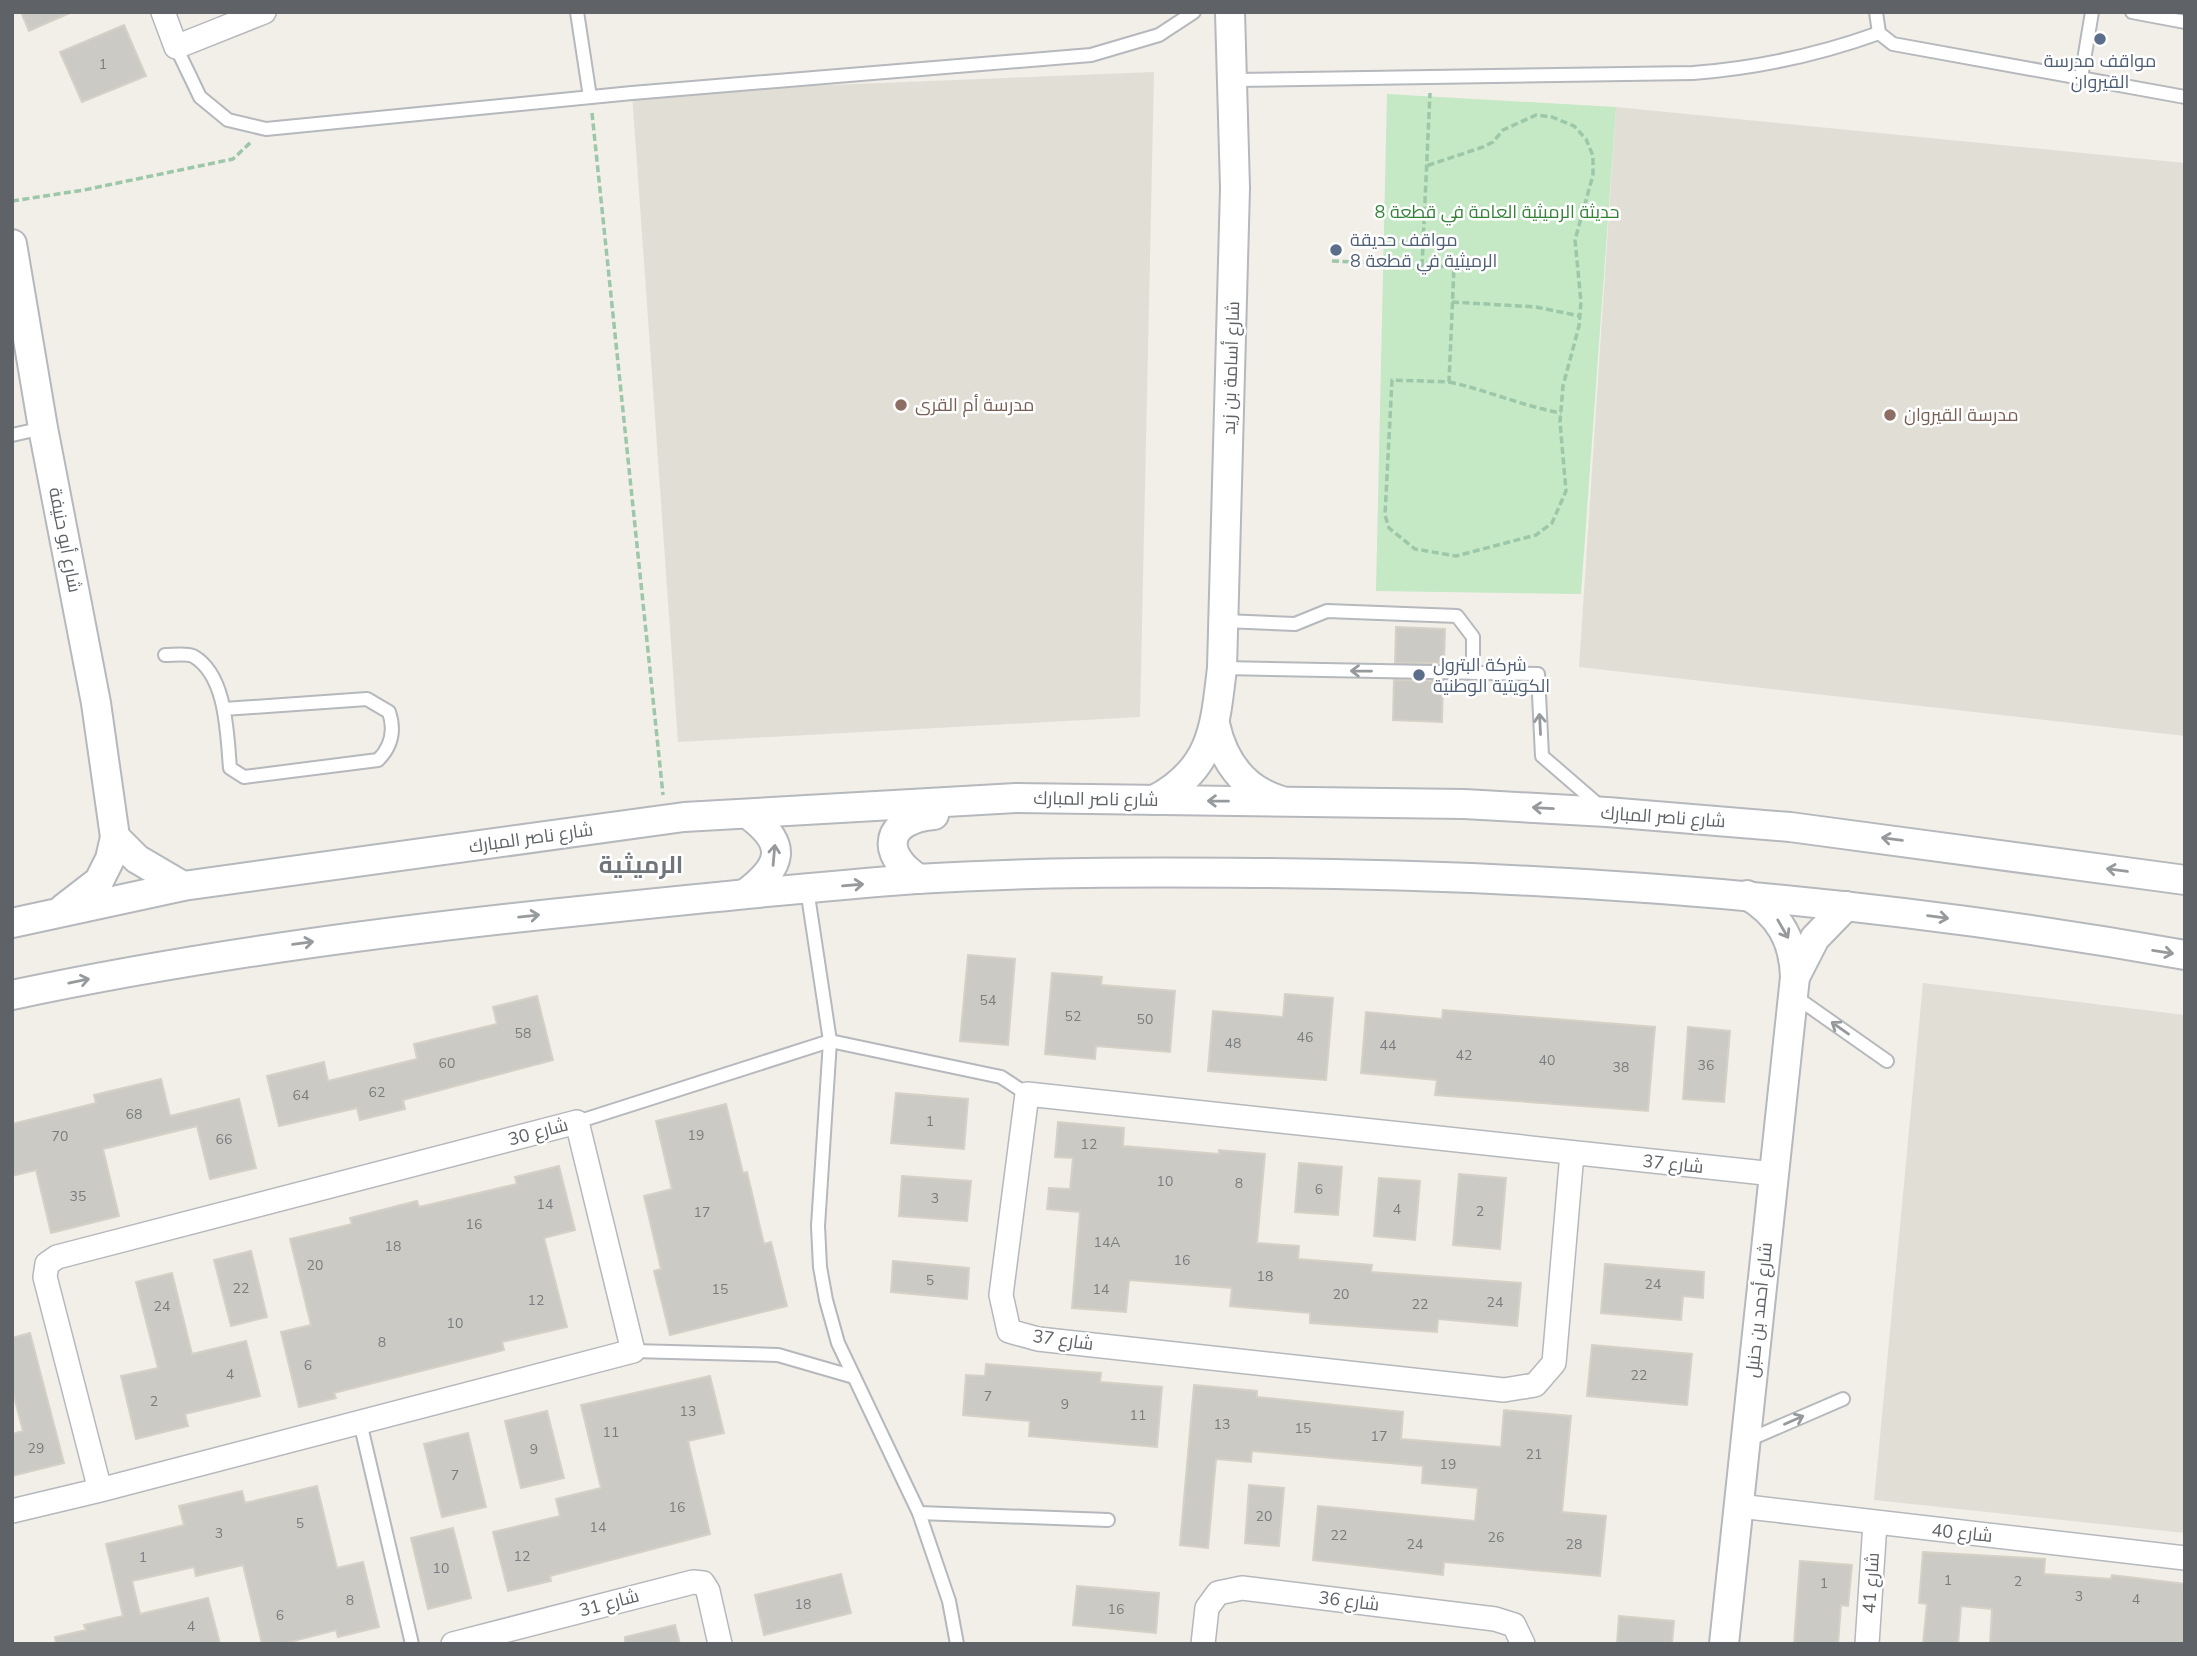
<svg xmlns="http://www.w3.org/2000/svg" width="2197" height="1656" font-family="'Nunito Sans',Cairo,sans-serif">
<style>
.education{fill:#e1ded6}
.green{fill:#c5e8c5}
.building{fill:#cccac5;stroke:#d6d1c6;stroke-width:2}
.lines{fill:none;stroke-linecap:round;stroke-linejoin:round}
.service-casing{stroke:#b5b8bc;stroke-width:16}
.minor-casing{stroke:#b5b8bc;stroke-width:26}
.tertiary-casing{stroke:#b5b8bc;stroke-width:32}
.path{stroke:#9cc7a9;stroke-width:3.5;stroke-dasharray:7 3.5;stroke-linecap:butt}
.service{stroke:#fff;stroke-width:12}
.minor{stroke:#fff;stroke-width:23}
.tertiary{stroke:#fff;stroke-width:28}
.oneway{stroke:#979a9d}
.service-dot{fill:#5c6f8a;stroke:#fff;stroke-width:2.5}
.education-dot{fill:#8d6e63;stroke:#fff;stroke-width:2.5}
.labels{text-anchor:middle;stroke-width:5;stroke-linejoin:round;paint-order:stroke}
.number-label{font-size:14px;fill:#7a7d7f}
.service-label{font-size:18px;fill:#4e5e75;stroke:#fff;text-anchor:start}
.park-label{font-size:18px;fill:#348238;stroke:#fff}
.street-label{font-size:18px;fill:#5f6368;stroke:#fff}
.education-label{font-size:18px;fill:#785e54;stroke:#fff;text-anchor:start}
.district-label{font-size:24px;font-weight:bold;fill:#70757a;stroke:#fff}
</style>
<rect width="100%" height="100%" fill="#f1efe8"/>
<g class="education">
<polygon points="1154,72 1140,717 678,742 632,93"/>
<polygon points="1616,107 2185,163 2185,736 1579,667"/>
<polygon points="1923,983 2185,1015 2185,1533 1874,1500"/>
</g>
<polygon class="green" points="1387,94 1616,107 1581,594 1376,591"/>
<g class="building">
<polygon points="21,12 72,12 29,31"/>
<polygon points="124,25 146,76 82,102 60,52"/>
<polygon points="1396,627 1445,629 1444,663 1395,663"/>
<polygon points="1394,680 1443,681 1442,722 1393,720"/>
<polygon points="968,955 1015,959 1008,1045 960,1041"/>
<polygon points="1052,973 1102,977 1101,985 1175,991 1170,1052 1096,1046 1095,1059 1045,1054"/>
<polygon points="1285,994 1333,998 1326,1080 1208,1071 1213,1011 1283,1017"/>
<polygon points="537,996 553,1060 403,1100 405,1109 360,1120 357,1108 279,1126 267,1076 324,1062 328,1081 417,1059 414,1044 497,1024 493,1007"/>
<polygon points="1443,1010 1655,1027 1648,1111 1435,1095 1437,1080 1361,1073 1366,1012 1442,1019"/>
<polygon points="1688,1027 1730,1031 1724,1102 1683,1099"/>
<polygon points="161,1079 170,1116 239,1099 256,1168 210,1179 197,1126 103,1149 119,1216 51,1233 36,1170 12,1176 12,1124 96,1103 94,1095"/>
<polygon points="896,1093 968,1099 964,1149 891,1143"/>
<polygon points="726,1104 743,1173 747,1172 764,1244 771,1242 787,1306 670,1335 654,1271 661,1269 644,1196 672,1189 656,1121"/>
<polygon points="1058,1122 1124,1128 1123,1146 1219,1154 1219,1150 1265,1154 1257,1243 1299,1246 1298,1259 1372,1265 1371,1272 1521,1283 1517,1326 1438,1319 1437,1332 1310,1323 1310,1313 1230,1306 1232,1288 1129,1280 1126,1312 1072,1308 1080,1212 1047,1209 1049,1188 1070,1189 1073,1158 1055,1157"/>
<polygon points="1299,1163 1342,1167 1338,1215 1295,1212"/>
<polygon points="559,1166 575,1230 544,1238 567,1327 502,1342 504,1350 334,1393 336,1398 299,1407 281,1332 311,1325 290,1239 352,1224 350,1218 417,1201 419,1207 517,1184 515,1177"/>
<polygon points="1459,1174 1506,1178 1500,1249 1453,1245"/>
<polygon points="902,1176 971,1181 967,1221 899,1216"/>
<polygon points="1379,1178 1420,1181 1415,1240 1374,1236"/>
<polygon points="251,1251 267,1317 231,1326 214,1260"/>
<polygon points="893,1261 969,1268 967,1299 891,1292"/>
<polygon points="1605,1264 1704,1272 1703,1298 1683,1296 1681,1320 1601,1313"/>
<polygon points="172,1273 192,1354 246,1341 260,1396 185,1414 188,1426 136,1439 121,1376 158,1368 136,1282"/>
<polygon points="30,1333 64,1463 12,1476 12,1434 23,1431 12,1389 12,1338"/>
<polygon points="1592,1345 1692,1354 1687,1405 1587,1396"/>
<polygon points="986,1364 1101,1373 1100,1382 1162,1387 1157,1447 1029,1436 1030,1421 963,1415 966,1375 985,1376"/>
<polygon points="710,1376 724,1433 688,1441 710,1534 550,1576 551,1581 508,1591 493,1532 560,1516 556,1499 601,1488 581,1405"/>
<polygon points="1194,1385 1257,1391 1257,1397 1403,1412 1401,1439 1501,1447 1504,1410 1571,1416 1562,1512 1606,1516 1600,1576 1444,1562 1443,1575 1313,1560 1318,1506 1475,1521 1478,1488 1422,1483 1423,1466 1252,1451 1251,1462 1216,1459 1208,1548 1180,1545"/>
<polygon points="547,1411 564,1478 521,1488 505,1421"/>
<polygon points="468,1433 486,1507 442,1517 424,1444"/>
<polygon points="1249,1485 1284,1488 1279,1546 1245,1543"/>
<polygon points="317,1486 337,1568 363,1562 379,1627 338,1637 336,1630 282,1644 262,1644 243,1565 196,1576 194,1567 132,1581 140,1614 208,1598 220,1644 56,1644 55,1637 86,1630 84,1625 123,1616 106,1544 184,1525 179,1506 242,1491 245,1503"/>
<polygon points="453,1528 471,1598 428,1609 411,1538"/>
<polygon points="1923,1552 2045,1559 2044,1574 2111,1579 2112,1575 2185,1584 2185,1644 1990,1644 1992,1609 1961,1606 1958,1644 1923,1644 1927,1604 1919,1603"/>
<polygon points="1800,1561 1852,1565 1848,1606 1841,1605 1838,1644 1794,1644"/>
<polygon points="841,1574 851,1613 764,1635 755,1595"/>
<polygon points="1077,1586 1159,1593 1156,1633 1073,1625"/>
<polygon points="1619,1616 1674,1621 1672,1644 1617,1644"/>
<polygon points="675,1625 680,1644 625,1644 625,1637"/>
</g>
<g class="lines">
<g class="service-casing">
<g id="service">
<polyline points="577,12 590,97"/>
<polyline points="1876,12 1879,33 1893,44 2185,97"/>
<polyline points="2132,12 2185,22"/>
<polyline points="176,47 200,97 228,120 266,129 632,93 1091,55 1159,35 1194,12"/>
<polyline points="2081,78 2092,12"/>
<path d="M1234,80L1693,73C1758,68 1818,55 1879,33"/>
<polyline points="12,435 43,428"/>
<polyline points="1225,621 1295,624 1327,611 1457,616 1473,637 1473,673"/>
<path d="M165,655C173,655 186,653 193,656C227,675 227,735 230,768L244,777L378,760C392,746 395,730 389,712L367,699L224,709"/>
<polyline points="1222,668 1538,674 1542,756 1601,807"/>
<polyline points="807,889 830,1041 818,1226 820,1267 826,1300 838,1343 919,1513 949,1601 957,1644"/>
<polyline points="1793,995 1887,1061"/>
<polyline points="577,1122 830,1041 1001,1077 1027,1094"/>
<polyline points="633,1351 778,1355 854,1377"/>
<polyline points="360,1422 412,1644"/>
<polyline points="1746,1441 1843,1399"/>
<polyline points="919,1513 1108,1520"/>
</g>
</g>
<g class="minor-casing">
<g id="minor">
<polyline points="163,12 176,47 264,12"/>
<polyline points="1572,1153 1554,1363 1535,1385 1504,1390 1038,1339 1009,1331 1001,1295 1027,1094 1774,1174"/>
<polyline points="1739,1506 2185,1558"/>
<polyline points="12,1511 100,1490 633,1351 577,1122 57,1257 47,1264 45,1277 100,1490"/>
<polyline points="453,1644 693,1582 703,1583 708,1591 720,1644"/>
<polyline points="1203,1644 1207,1608 1218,1593 1242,1588 1495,1619 1514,1625 1523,1644"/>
<polyline points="1867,1644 1875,1523"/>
</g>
</g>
<g class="tertiary-casing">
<g id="tertiary">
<polyline points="12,244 43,428 96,703 115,837 110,859 99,881 64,908"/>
<path d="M1215,724C1223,760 1243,789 1279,800"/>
<path d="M1154,800C1213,769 1215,727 1222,668L1235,188L1230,12"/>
<polyline points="115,837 137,859 183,886"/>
<path d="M919,879C879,854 885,819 934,815"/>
<path d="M745,894C782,866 789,845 749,815"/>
<polyline points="12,923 183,886 684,817 1016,798 1464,804 1607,812 1790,827 2185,880"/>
<polyline points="1795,977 1815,938 1846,906"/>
<path d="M12,995C206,954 401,929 599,909C704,898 810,887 916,879C1029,872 1143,872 1256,873C1567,875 1878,900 2185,955"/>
<path d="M1724,1644L1795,977C1794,940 1779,914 1747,895"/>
</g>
</g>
<g class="path">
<polyline points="592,113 663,795"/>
<polyline points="12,201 84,190 233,159 251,142"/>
<polyline points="1332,261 1454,267 1449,382 1392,380 1385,515 1389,528 1415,549 1456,556 1536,535 1552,523 1566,491 1560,422 1563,386 1579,326 1581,302 1575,240 1593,175 1593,156 1586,139 1574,126 1552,117 1536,115 1503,130 1493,142 1483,147 1426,166"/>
<polyline points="1422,266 1430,93"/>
<polyline points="1452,302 1536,307 1580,316"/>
<path d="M1449,382C1487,390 1522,406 1561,413"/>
</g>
<use href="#service" class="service"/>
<use href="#minor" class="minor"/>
<use href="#tertiary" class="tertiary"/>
</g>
<defs><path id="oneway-shaft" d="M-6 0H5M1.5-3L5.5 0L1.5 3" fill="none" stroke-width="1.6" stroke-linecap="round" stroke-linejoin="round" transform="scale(1.75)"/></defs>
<g class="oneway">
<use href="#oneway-shaft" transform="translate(1361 671) rotate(-179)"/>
<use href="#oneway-shaft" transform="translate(1540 724) rotate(-93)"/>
<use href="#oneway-shaft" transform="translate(1218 801) rotate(-179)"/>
<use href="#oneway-shaft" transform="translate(1543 808) rotate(-177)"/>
<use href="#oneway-shaft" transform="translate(1892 839) rotate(-173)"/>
<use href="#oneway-shaft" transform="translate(774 855) rotate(-85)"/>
<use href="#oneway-shaft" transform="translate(2117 870) rotate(-172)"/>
<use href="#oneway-shaft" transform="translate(853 885) rotate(-5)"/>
<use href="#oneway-shaft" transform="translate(529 916) rotate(-6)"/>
<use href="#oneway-shaft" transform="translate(1938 917) rotate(7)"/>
<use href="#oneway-shaft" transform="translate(1783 929) rotate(60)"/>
<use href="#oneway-shaft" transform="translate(303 943) rotate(-8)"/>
<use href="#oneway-shaft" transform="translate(2163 952) rotate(9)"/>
<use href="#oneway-shaft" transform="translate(79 981) rotate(-12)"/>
<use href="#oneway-shaft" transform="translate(1840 1028) rotate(-145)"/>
<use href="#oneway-shaft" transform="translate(1794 1420) rotate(-24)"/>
</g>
<g class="service-dot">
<circle cx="2100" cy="39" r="7"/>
<circle cx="1336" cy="250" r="7"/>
<circle cx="1419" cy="675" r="7"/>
</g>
<g class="education-dot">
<circle cx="901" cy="405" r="7"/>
<circle cx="1890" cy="415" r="7"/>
</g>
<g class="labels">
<g class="number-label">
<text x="103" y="69">1</text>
<text x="988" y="1005">54</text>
<text x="1073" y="1021">52</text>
<text x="1145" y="1024">50</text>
<text x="523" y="1038">58</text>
<text x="1305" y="1042">46</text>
<text x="1233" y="1048">48</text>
<text x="1388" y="1050">44</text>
<text x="1464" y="1060">42</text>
<text x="1547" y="1065">40</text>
<text x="447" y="1068">60</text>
<text x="1706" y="1070">36</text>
<text x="1621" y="1072">38</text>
<text x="377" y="1097">62</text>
<text x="301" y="1100">64</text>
<text x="134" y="1119">68</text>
<text x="930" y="1126">1</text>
<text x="696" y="1140">19</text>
<text x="60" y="1141">70</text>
<text x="224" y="1144">66</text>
<text x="1089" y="1149">12</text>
<text x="1165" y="1186">10</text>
<text x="1239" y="1188">8</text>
<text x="1319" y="1194">6</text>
<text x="78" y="1201">35</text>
<text x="935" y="1203">3</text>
<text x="545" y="1209">14</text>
<text x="1397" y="1214">4</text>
<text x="1480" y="1216">2</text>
<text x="702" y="1217">17</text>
<text x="474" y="1229">16</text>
<text x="1107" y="1247">14A</text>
<text x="393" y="1251">18</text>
<text x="1182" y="1265">16</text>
<text x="315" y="1270">20</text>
<text x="1265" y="1281">18</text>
<text x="930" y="1285">5</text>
<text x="1653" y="1289">24</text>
<text x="241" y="1293">22</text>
<text x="720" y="1294">15</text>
<text x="1101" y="1294">14</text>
<text x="1341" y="1299">20</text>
<text x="536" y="1305">12</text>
<text x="1495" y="1307">24</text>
<text x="1420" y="1309">22</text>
<text x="162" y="1311">24</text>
<text x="455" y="1328">10</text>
<text x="382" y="1347">8</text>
<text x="308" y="1370">6</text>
<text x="230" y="1379">4</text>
<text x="1639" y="1380">22</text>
<text x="988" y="1401">7</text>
<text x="154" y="1406">2</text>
<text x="1065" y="1409">9</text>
<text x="688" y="1416">13</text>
<text x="1138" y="1420">11</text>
<text x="1222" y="1429">13</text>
<text x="1303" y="1433">15</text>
<text x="611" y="1437">11</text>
<text x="1379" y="1441">17</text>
<text x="36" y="1453">29</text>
<text x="534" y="1454">9</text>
<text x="1534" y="1459">21</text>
<text x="1448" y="1469">19</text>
<text x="455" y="1480">7</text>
<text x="677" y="1512">16</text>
<text x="1264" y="1521">20</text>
<text x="300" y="1528">5</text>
<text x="598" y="1532">14</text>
<text x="219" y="1538">3</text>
<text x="1339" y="1540">22</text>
<text x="1496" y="1542">26</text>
<text x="1415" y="1549">24</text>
<text x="1574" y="1549">28</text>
<text x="522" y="1561">12</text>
<text x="143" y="1562">1</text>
<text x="441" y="1573">10</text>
<text x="1948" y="1585">1</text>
<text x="2018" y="1586">2</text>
<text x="1824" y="1588">1</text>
<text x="2079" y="1601">3</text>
<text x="2136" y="1604">4</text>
<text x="350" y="1605">8</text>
<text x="803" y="1609">18</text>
<text x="1116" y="1614">16</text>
<text x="280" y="1620">6</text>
<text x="191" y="1631">4</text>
</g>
<g class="service-label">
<text x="2100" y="67" text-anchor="middle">مواقف مدرسة<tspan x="2100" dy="21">القيروان</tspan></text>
<text x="1350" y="246">مواقف حديقة<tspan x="1350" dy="21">الرميثية في قطعة 8</tspan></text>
<text x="1433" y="671">شركة البترول<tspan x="1433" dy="21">الكويتية الوطنية</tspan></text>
</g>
<g class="park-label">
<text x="1497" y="218">حديثة الرميثية العامة في قطعة 8</text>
</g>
<g class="street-label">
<text transform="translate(1231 368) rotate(-88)" y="6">شارع أسامة بن زيد</text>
<text transform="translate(65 540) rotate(79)" y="6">شارع أبو حنيفة</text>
<text transform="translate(1096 799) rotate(1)" y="6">شارع ناصر المبارك</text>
<text transform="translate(1663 817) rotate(4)" y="6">شارع ناصر المبارك</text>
<text transform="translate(531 838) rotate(-8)" y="6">شارع ناصر المبارك</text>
<text transform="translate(538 1132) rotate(-15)" y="6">شارع 30</text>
<text transform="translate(1673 1164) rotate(6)" y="6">شارع 37</text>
<text transform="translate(1759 1310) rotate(-84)" y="6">شارع أحمد بن حنبل</text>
<text transform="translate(1063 1340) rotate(8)" y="6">شارع 37</text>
<text transform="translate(1962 1533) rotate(6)" y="6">شارع 40</text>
<text transform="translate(1871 1583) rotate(-86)" y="6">شارع 41</text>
<text transform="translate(1349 1601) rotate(7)" y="6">شارع 36</text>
<text transform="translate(609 1603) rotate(-15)" y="6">شارع 31</text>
</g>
<g class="education-label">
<text x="915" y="411">مدرسة أم القرى</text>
<text x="1904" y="421">مدرسة القيروان</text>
</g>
<g class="district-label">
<text x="641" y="873">الرميثية</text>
</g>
</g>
<rect width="2197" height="1656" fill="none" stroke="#5f6368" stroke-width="28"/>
</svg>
